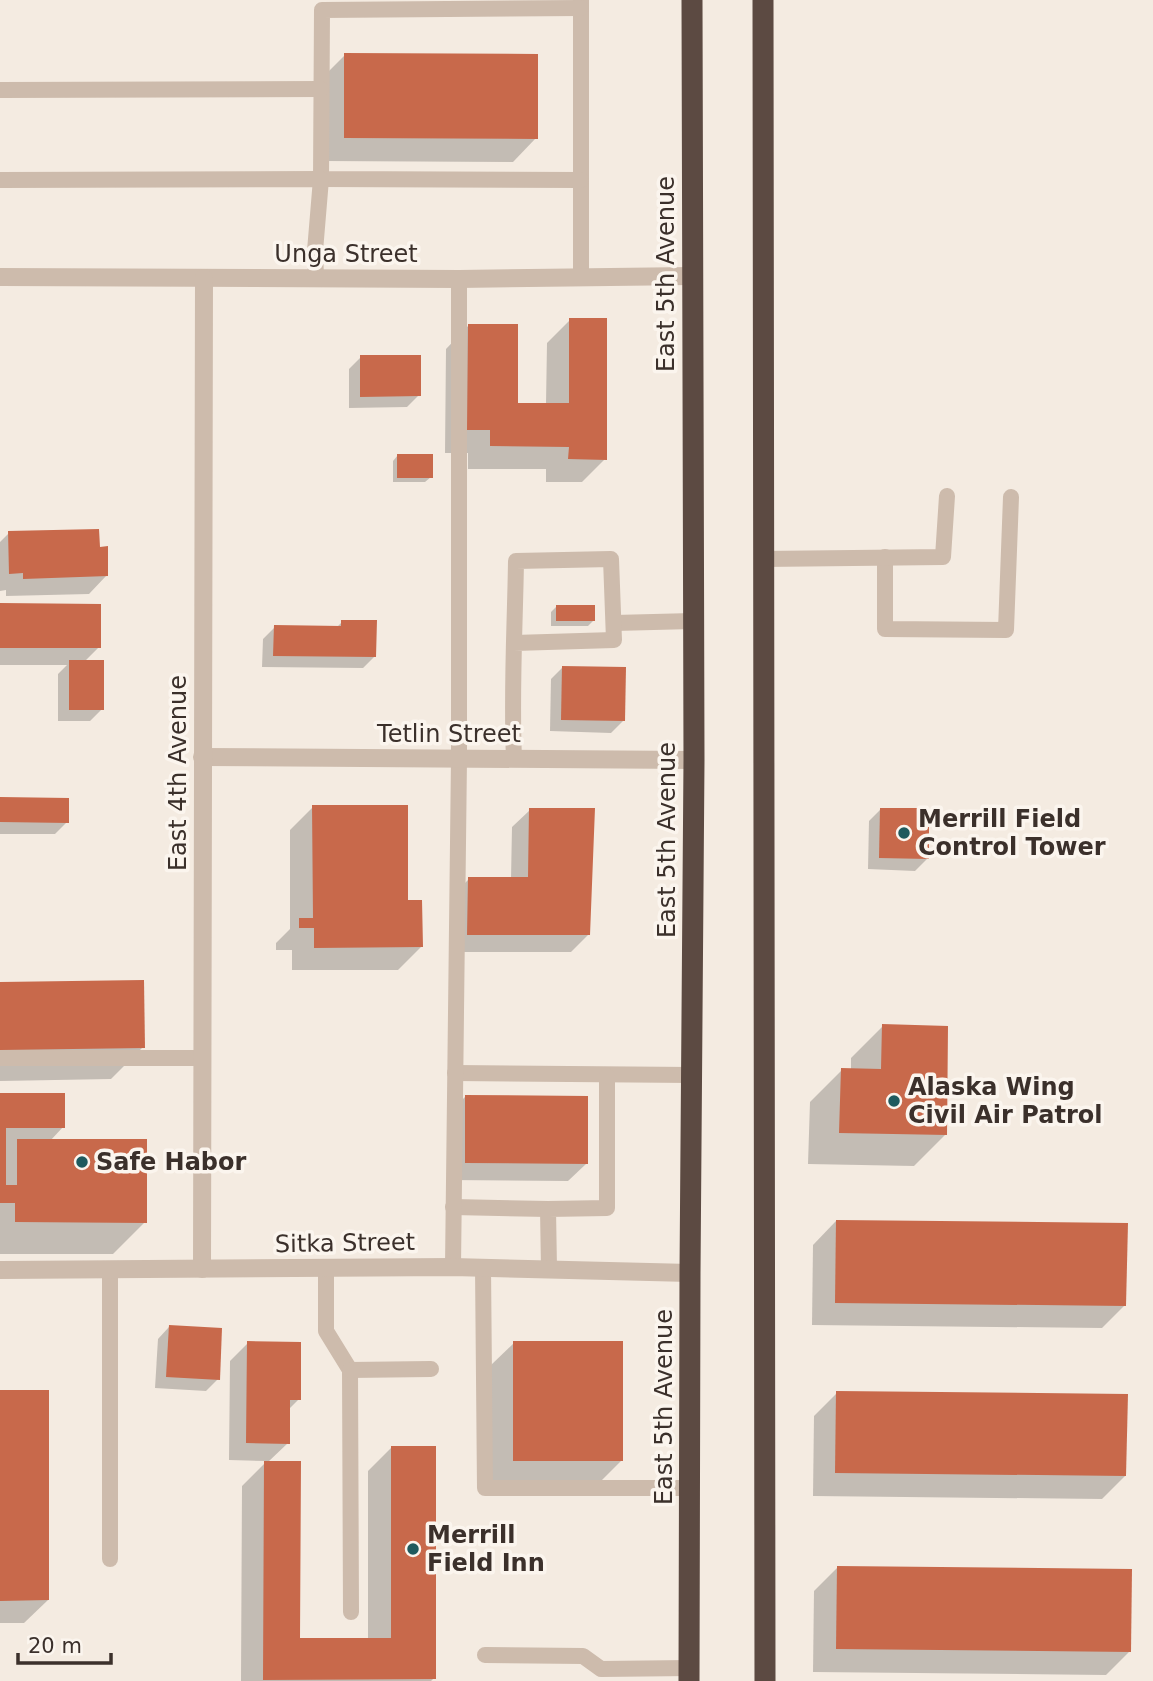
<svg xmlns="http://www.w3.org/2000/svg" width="1153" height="1681" font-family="'DejaVu Sans',sans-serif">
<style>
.shadow{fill:#0003}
.building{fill:#c8694b}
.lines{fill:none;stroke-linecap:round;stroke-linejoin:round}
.lane{stroke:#cdbbac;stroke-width:16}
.street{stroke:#cdbbac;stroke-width:18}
.highway{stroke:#5c4a42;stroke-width:21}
.poi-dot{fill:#1f5a5e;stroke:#fbf5ee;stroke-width:2.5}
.labels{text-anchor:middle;stroke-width:7;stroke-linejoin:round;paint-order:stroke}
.street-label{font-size:24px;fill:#3b302b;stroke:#fbf5ee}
.poi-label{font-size:24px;font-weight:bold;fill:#3b302b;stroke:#fbf5ee;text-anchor:start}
</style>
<rect width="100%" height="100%" fill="#f4ebe1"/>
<g class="shadow">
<polygon points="345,55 536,138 513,162 322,161 322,78"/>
<polygon points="570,320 605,459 582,482 546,482 546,469 468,469 468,453 445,453 446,349 469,325 516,404 546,404 547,343"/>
<polygon points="361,357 419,395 407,407 349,408 349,369"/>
<polygon points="398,455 431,477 425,482 393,482 393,461"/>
<polygon points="9,533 98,548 106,576 89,594 6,596 6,590 0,591 0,542"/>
<polygon points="0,605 99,647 84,662 102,709 90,721 58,721 58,674 67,665 0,665"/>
<polygon points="557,606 593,621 588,626 551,626 551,612"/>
<polygon points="342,622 375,656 363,668 262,667 263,639 275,627 336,628"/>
<polygon points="563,667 623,721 611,733 550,731 551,679"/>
<polygon points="0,799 67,822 55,834 0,834"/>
<polygon points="313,807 407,901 421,947 398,970 292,970 292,950 276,950 276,943 290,929 290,830"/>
<polygon points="881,809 927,859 915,871 868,869 869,821"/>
<polygon points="530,810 589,934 571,952 450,952 451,897 469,879 511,879 512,827"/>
<polygon points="0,984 143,1047 111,1079 0,1081"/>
<polygon points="883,1026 946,1134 914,1166 808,1164 810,1102 842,1070 851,1070 851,1058"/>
<polygon points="0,1095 63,1127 50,1141 145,1222 113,1254 0,1254"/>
<polygon points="466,1096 586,1164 568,1181 448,1180 448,1114"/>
<polygon points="836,1221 1125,1305 1102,1328 812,1325 813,1245"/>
<polygon points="169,1327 218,1379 206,1391 155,1388 158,1339"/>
<polygon points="248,1343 299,1399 288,1410 288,1443 268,1462 298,1640 368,1640 368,1471 391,1448 434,1678 431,1681 241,1681 242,1486 267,1461 229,1460 230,1361"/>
<polygon points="514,1343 621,1461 598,1484 490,1484 490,1366"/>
<polygon points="0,1392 48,1600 24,1623 0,1623"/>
<polygon points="837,1393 1125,1476 1102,1499 813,1496 814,1416"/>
<polygon points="837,1568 1129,1652 1106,1675 813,1672 814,1591"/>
</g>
<g class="building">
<polygon points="344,53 538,54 538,139 344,138"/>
<polygon points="569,318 607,318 607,460 568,459 569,447 490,446 490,430 467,430 468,324 518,324 518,403 569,403"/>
<polygon points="360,355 421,355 421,396 360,397"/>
<rect x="397" y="454" width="36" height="24"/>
<polygon points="99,529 100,547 108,546 108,576 23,579 23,573 9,574 8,531"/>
<polygon points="0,603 101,604 101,648 0,648"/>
<rect x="556" y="605" width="39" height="16"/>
<polygon points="341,620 377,620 376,657 273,656 274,625 341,626"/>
<rect x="69" y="660" width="35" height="50"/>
<polygon points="562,666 626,667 625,721 561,720"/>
<polygon points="0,797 69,798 69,823 0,822"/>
<polygon points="312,805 408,805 408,900 422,900 423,947 314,948 314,928 299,928 299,918 313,918"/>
<polygon points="529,808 595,808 590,935 467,935 468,877 528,877"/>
<polygon points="880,808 929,808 929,859 879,858"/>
<polygon points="144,980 145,1048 0,1050 0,982"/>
<polygon points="882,1024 948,1026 947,1135 839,1133 841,1068 881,1069"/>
<polygon points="0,1093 65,1093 65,1128 6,1128 6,1185 17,1185 17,1139 147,1139 147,1223 15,1222 15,1203 0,1203"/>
<polygon points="465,1095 588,1096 588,1164 465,1163"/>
<polygon points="836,1220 1128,1223 1126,1306 835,1303"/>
<polygon points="169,1325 222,1328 220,1380 166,1377"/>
<polygon points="247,1341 301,1342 301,1400 290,1400 290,1444 246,1443"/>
<rect x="513" y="1341" width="110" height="120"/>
<polygon points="0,1390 49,1390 49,1600 0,1601"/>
<polygon points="836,1391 1128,1394 1126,1476 835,1473"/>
<polygon points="391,1446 436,1446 436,1679 263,1680 264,1461 301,1461 300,1638 391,1638"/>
<polygon points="837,1566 1132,1569 1131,1652 836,1649"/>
</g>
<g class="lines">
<g class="lane">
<polyline points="581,0 581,277"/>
<polyline points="581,8 322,10 321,179 581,180"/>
<polyline points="0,90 321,89"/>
<polyline points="0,180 321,179 315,251 316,278"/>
<polyline points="885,557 885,629 1006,630 1011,497"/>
<polyline points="763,559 943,557 947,496"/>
<polyline points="614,623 693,621"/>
<path d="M514,643L614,640L611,559L516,561C515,627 511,693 514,758"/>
<polyline points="0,1058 201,1058"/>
<polyline points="455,1073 692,1075"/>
<polyline points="453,1207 548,1209"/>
<polyline points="453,1267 459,758 459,279"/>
<polyline points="483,1267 485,1488 690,1488"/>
<polyline points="326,1268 326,1331 350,1370 351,1612"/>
<polyline points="549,1269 548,1209 607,1208 607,1076"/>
<polyline points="350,1370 431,1369"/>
<polyline points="110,1559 110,1270"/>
<polyline points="485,1655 583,1656 601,1669 689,1668"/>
</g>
<g class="street">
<polyline points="0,277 459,279 692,276"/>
<polyline points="202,757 694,760"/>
<polyline points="202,1269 204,278"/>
<polyline points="0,1270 453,1267 690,1273"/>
</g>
<g class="highway">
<polyline points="763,0 765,1681"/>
<polyline points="689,1681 690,1273 694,760 692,0"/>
</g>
</g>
<g class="poi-dot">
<circle cx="904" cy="833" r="7"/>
<circle cx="894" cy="1101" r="7"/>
<circle cx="82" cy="1162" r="7"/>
<circle cx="413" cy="1549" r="7"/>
</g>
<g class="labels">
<g class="street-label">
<text x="346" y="262">Unga Street</text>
<text transform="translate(666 274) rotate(-90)" y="8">East 5th Avenue</text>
<text x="449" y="742">Tetlin Street</text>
<text transform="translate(178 773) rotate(-90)" y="8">East 4th Avenue</text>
<text transform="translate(667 840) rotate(-90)" y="8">East 5th Avenue</text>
<text transform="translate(345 1243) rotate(-1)" y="8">Sitka Street</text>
<text transform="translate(664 1407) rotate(-90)" y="8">East 5th Avenue</text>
</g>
<g class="poi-label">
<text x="918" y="827">Merrill Field<tspan x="918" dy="28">Control Tower</tspan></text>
<text x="908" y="1095">Alaska Wing<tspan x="908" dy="28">Civil Air Patrol</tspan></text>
<text x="96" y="1170">Safe Habor</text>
<text x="427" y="1543">Merrill<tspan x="427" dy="28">Field Inn</tspan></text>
</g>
</g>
<path d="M18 1653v10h93v-10" fill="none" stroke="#3b302b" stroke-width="3.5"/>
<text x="28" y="1653" font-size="21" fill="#3b302b" stroke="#fbf5ee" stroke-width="5" paint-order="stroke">20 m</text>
</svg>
